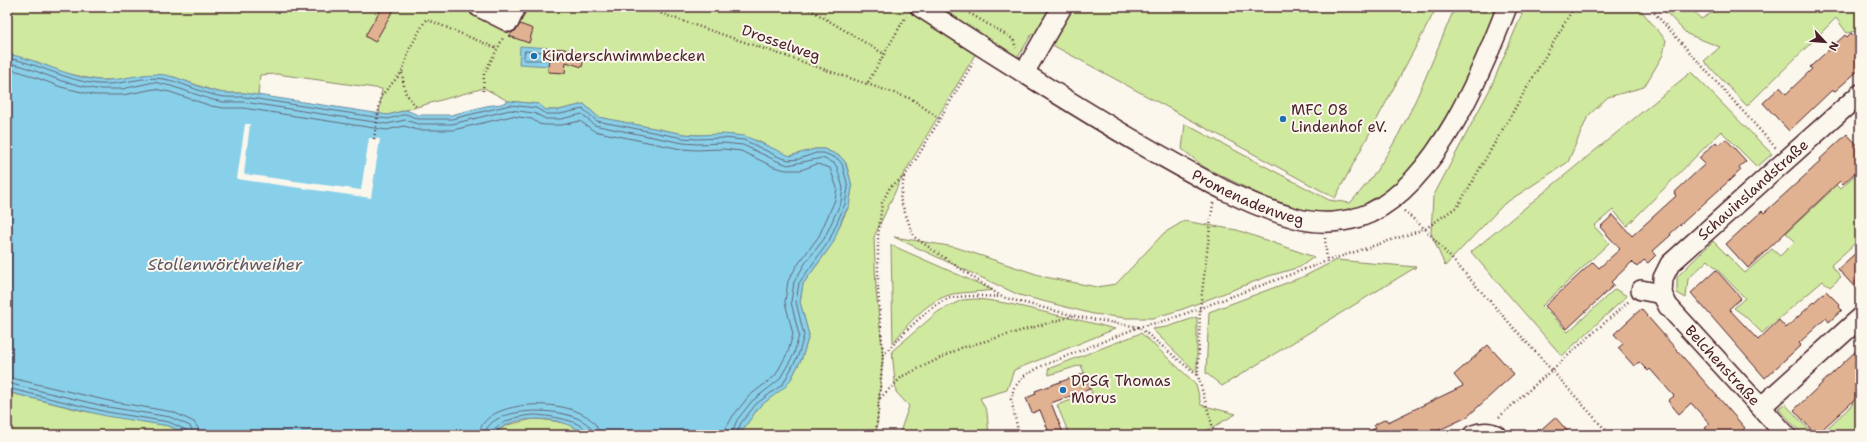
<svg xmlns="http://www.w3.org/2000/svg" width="1867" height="442" font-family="'Shantell Sans',sans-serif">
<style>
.green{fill:#cfe99f;stroke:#8c8465}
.water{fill:#88d0e9;stroke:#6f899d}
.pier{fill:#fbf7ec}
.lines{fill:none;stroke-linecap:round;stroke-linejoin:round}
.shore{stroke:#636677;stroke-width:1}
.building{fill:#e1b292;stroke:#4a1f2b}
.minor-casing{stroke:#4a1f2b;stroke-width:22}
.path{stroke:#4a1f2b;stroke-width:2.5;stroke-dasharray:1 3;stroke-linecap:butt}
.minor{stroke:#fbf7ec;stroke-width:19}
.poi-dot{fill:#1f6fb2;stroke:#fbf7ec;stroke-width:1.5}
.labels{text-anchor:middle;stroke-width:4;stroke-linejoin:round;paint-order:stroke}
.street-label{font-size:15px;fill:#4a1f2b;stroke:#fbf7ec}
.poi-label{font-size:15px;fill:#4a1f2b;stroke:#fbf7ec;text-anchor:start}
.water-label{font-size:16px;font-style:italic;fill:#5d5464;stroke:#fbf7ec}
</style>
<rect width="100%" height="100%" fill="#fbf7ec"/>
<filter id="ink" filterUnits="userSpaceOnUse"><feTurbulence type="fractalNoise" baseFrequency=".025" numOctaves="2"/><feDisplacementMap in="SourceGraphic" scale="8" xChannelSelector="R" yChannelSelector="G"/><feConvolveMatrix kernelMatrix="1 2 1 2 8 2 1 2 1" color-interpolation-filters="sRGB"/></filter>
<g filter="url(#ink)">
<g class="green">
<polygon points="15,7 464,7 511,32 516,23 486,7 1437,7 1335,198 1032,34 1015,62 982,43 902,177 874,237 876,290 883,355 876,435 739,435 759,407 791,379 802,358 809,335 800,302 803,284 828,250 849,206 852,188 850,178 846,163 840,156 824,149 815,149 790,156 781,153 758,141 735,135 697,135 683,134 598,117 584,104 559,110 546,110 538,104 508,101 484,88 388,115 379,114 382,89 277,74 260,75 258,96 244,93 224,93 214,91 174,77 144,75 121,80 97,80 65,73 37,62 7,54 7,23"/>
<path d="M1455,7H1496L1488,33L1453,105L1428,145L1397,186L1371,208L1324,217L1269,199L1204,167L1182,149L1185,124L1329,200L1350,203C1401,150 1426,74 1455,7Z"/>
<polygon points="1533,7 1638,7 1666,40 1663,55 1644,87 1608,97 1588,116 1568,162 1504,204 1445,266 1431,233 1433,197 1491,87 1524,9"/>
<polygon points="1661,7 1690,7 1701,19 1722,7 1860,7 1860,27 1856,31 1847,33 1836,18 1747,106 1704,61 1720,47 1687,34"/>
<polygon points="1691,72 1772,154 1757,167 1721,131 1627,226 1613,210 1594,226 1609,243 1542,306 1568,332 1615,289 1627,296 1562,356 1471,252"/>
<polygon points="1860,170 1860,239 1831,265 1841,277 1830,287 1823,281 1762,333 1745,316 1734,308 1745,298 1708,260 1688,279 1686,298 1677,293 1677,277 1713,241 1745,273 1772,249 1780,256 1795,241 1786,233 1831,191 1820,179 1825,174 1840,189"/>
<polygon points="1184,221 1237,230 1314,257 1300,267 1269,276 1183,309 1153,318 1126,318 1093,314 1019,295 894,237 955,247 1045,277 1097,287 1116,284 1164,233"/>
<path d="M891,245L993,290C980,292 966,292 953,294C927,300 908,324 893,343Z"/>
<polygon points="1336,260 1416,267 1222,386 1206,373 1209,312 1305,276"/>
<path d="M976,299C1002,301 1027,308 1052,314C1073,319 1094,323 1115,329L1014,370L1007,390L980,398L987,412L989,435H899L909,406L896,392L892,351L939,311L962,300Z"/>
<polygon points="1197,317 1197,373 1152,329 1167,327"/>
<polygon points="1141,333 1196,384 1201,405 1236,414 1199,435 1067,435 1069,434 1057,405 1092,393 1081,365 1049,375 1048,369"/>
<polygon points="7,392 84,411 169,426 188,435 7,435"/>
<polygon points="1860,394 1860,435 1820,435 1853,404 1847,398"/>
<polygon points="1785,404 1814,435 1803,435 1778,408"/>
<path d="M533,419C552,420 571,422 586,435H492L507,425Z"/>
</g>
<g class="water">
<polygon points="520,46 549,48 549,66 519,64"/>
<path d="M7,54C38,59 66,77 98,80C121,82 143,71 165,75C182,78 197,87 214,91C224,94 234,93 244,93L388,115L406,110L418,115H451L486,106L501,104L508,101L539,104L546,110H559L584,104L598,117L684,134L697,135L723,134L745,136L790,156L815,149H824L840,156L845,162L850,178L852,188L849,206L844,214L833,243L803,284L800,302L809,335L802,358L791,379L785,387L759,407L739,435H586C566,418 532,415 508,424C502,427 497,431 492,435H188L169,426L106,416L7,392Z"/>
</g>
<polygon class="pier" points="245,124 250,124 244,174 361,190 369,138 380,139 371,198 237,179"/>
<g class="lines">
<g class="shore">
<polygon points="525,51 544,52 545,60 524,60"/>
<path d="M7,58C38,63 66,81 98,84C121,86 144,75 164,79C181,82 197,91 214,95C224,98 234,97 244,97L388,119L406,114L418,119H452L510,105L536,108L546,114H560L583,109L597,121L683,138L697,139L723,138L744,140L779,157L789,160L799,159L816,153H824L838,159L842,164L846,179L848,188L845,204L829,241L799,283L796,302L804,335L798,356L783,384L756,404L741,423L736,435"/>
<polyline points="7,63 22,66 62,81 95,89 122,89 154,82 171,86 213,100 224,102 244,102 387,124 405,120 418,124 452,124 510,110 534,113 546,119 561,119 582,114 594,125 608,128 683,143 697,144 723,143 743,145 777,161 788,165 822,158 834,163 837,167 843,188 841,202 824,239 806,262 794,282 791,302 799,335 794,354 779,380 752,401 737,420 731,435"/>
<polyline points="7,69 21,72 61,87 94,95 123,95 154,89 170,92 211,106 224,108 243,108 387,130 404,126 417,130 453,130 512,116 532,119 539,124 545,125 562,125 580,121 594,131 681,149 697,150 723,149 741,151 774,167 786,170 801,170 817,164 830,168 837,188 835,200 819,236 796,267 788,281 785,302 793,334 788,352 775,376 749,396 733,416 726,428 725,435"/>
<polyline points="7,377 109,401 173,412 194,422 198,428 200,435"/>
<polyline points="7,383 108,407 170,417 190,426 194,435"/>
<polyline points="7,388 107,412 169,422 186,430 189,435"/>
<path d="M479,435C481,393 598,396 599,435"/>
<path d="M485,435C487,401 592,405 593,435"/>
<path d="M490,435C491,430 494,429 498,426C508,419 520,416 533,415C545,415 587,420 588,435"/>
</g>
</g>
<g class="building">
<polygon points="382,7 395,7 375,42 365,36"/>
<polygon points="520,24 533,29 529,43 509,36"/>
<polygon points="1851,33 1860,42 1860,69 1834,92 1832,90 1789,131 1763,103 1780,87 1786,94 1812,69 1810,67 1822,56 1845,35 1847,37"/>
<polygon points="549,48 564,49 585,54 582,67 566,62 565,73 548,72"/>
<polygon points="1847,134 1860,148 1860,168 1843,184 1840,181 1748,268 1726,244 1762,211 1764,213 1821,161 1820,159"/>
<polygon points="1726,139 1746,161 1739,167 1741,170 1670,234 1671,235 1653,251 1656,255 1648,263 1644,260 1637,267 1632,262 1611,282 1614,285 1567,329 1545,306 1593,262 1599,268 1620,249 1600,227 1613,215 1632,236 1676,196 1674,193 1705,164 1699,158 1716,142 1719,145"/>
<polygon points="1860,249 1860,293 1838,269"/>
<polygon points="1716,270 1741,298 1729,309 1758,340 1779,320 1786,328 1826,291 1840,305 1839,307 1842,310 1829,322 1826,318 1799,343 1801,345 1765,378 1691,293"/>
<polygon points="1641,309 1745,428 1738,435 1711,435 1705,428 1710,424 1691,403 1679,414 1668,401 1674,396 1650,369 1648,371 1639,362 1634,366 1618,348 1623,344 1614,334"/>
<polygon points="1488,345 1514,374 1467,417 1429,435 1361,435 1376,428 1374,425 1386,419 1388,422 1463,386 1454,375"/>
<polygon points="1860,347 1860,395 1816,435 1794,410"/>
<polygon points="1085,373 1090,389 1051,403 1064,435 1050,435 1040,410 1032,413 1026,398 1036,394 1035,391"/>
<polygon points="1555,417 1571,435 1535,435"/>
</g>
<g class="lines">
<g class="minor-casing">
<g id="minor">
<polyline points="479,7 509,22 516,7"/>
<path id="s1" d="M920,7C997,56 1072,105 1151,150C1197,176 1244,204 1295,218C1319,225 1348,223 1370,213C1438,180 1481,74 1507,7"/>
<polyline points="1024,73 1062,7"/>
<polyline points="1641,290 1662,294"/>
<path id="s2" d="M1662,294L1663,278L1670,264L1860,94"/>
<path id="s3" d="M1662,294L1668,306L1786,435"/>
<polyline points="1761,407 1860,318"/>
<path d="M1473,435C1481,432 1488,431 1496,435"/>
</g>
</g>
<g class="path">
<polyline points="642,7 867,84 906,16"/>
<polyline points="806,7 884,54"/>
<polyline points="959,7 1013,39 1016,48"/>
<polyline points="1649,7 1776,148"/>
<polyline points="402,73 405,92 416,107"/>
<polyline points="867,84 912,99 940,119"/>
<polyline points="483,91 484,74 503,38"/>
<polyline points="374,139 381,96 402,72 410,48 426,19 498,49"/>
<polyline points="904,177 900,199 914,237 1002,297 1079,317 1139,327 1198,376"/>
<polyline points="1213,203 1200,309 1198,376 1215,435"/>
<polyline points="1404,211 1425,229 1610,435"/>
<polyline points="1325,238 1327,261"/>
<polyline points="883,355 878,290 878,237 882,203 890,187 904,177 918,156 974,61"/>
<polyline points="880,398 903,376 961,348 1073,316"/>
<polyline points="1499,417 1629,301"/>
<path d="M876,435L883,355C898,340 931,302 951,298C968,295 984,296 1001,297"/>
<polyline points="1019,435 1011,399 1014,388 1024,376 1042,366 1139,327 1168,320 1327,261 1425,229 1458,206 1574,7"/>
</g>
<use href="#minor" class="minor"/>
</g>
</g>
<g class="poi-dot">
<circle cx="534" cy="56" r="4"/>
<circle cx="1283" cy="119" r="4"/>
<circle cx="1063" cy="390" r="4"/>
</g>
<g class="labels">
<g class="street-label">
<text transform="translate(781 43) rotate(19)" y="5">Drosselweg</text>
<text dy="5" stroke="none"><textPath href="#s2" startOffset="143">Schauinslandstraße</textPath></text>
<text dy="5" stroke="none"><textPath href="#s1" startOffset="380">Promenadenweg</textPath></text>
<text dy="5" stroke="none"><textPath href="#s3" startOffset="94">Belchenstraße</textPath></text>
</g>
<g class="poi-label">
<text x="542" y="61">Kinderschwimmbecken</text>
<text x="1291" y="115">MFC 08<tspan x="1291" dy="17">Lindenhof eV.</tspan></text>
<text x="1071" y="386">DPSG Thomas<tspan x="1071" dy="17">Morus</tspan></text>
</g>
<g class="water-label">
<text x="225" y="270">Stollenwörthweiher</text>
</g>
</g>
<rect width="1867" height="442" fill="none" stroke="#fbf7ec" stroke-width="24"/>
<rect x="12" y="12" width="1843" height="418" fill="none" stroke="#4a1f2b" stroke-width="1.5" filter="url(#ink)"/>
<g transform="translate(1825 42) rotate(116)" stroke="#fbf7ec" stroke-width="3" paint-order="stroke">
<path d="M0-3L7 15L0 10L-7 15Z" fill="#4a1f2b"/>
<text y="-6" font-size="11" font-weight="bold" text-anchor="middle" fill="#4a1f2b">N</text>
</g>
</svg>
